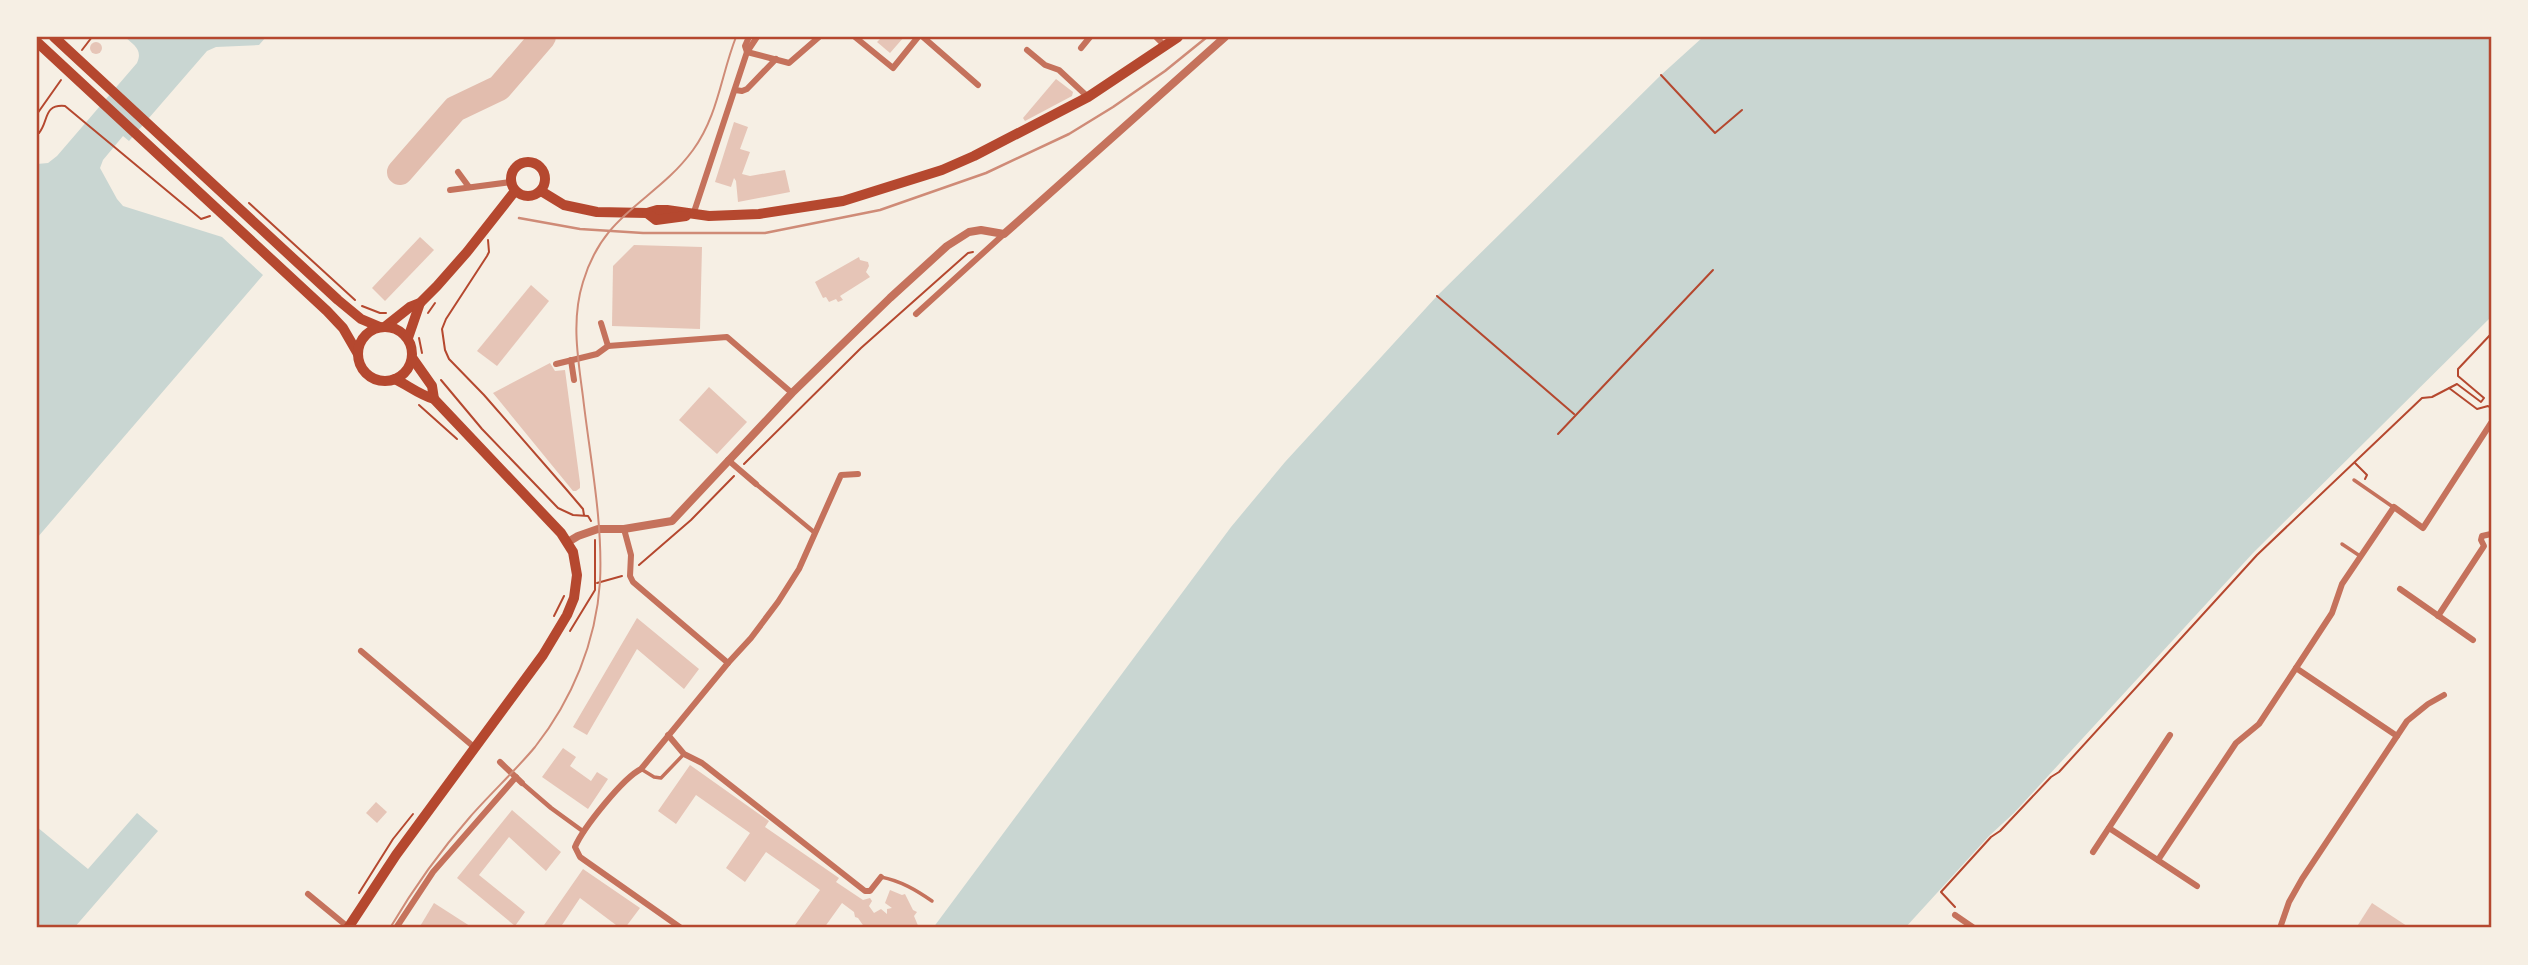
<svg xmlns="http://www.w3.org/2000/svg" width="2528" height="965" font-family="Lato,sans-serif">
<style>
.water{fill:#c9d6d2}
.lines{fill:none;stroke-linecap:round;stroke-linejoin:round}
.taxiway{stroke:#e2bdae;stroke-width:26}
.building{fill:#e6c5b7}
.path{stroke:#b5482f;stroke-width:2}
.service{stroke:#c5725c;stroke-width:3.5}
.pedestrian{stroke:#c5725c;stroke-width:4.5}
.minor{stroke:#c5725c;stroke-width:6}
.tertiary{stroke:#c5725c;stroke-width:8}
.primary{stroke:#b5482f;stroke-width:10}
.tram{stroke:#cf8b77;stroke-width:2}
.rail{stroke:#cf8b77;stroke-width:2.5}
.neatline{fill:none;stroke:#b5482f;stroke-width:2.5}
</style>
<rect width="100%" height="100%" fill="#f6efe4"/>
<g class="water">
<path d="M125,37H266L259,45L216,47L207,51L129,141L123,136L103,160L100,168L117,199L123,206L222,237L263,275L37,538V164L48,163L57,156L137,63C143,50 134,45 125,37Z"/>
<polygon points="1703,37 2491,37 2491,317 2253,553 2014,813 1989,836 1905,928 933,928 1231,527 1285,462 1437,296 1661,75"/>
<polygon points="137,813 158,831 74,928 37,928 37,827 88,869"/>
</g>
<g class="lines">
<polyline class="taxiway" points="400,172 455,109 499,88 543,37"/>
</g>
<g class="building">
<polygon points="882,37 904,37 890,53 877,42"/>
<circle cx="96" cy="48" r="6"/>
<polygon points="1056,79 1073,92 1072,96 1025,121 1023,118"/>
<polygon points="734,122 748,127 740,149 750,152 742,174 750,176 785,170 790,192 738,202 736,181 734,178 731,187 715,182"/>
<polygon points="420,237 434,250 385,301 372,288"/>
<polygon points="634,245 702,247 700,329 612,326 613,266"/>
<polygon points="859,257 860,260 868,262 869,266 866,272 870,277 840,296 843,300 838,302 836,299 829,302 826,297 823,298 815,282"/>
<polygon points="531,285 549,301 497,366 477,351"/>
<polygon points="550,363 555,371 565,370 580,483 580,488 576,491 573,491 493,393"/>
<polygon points="709,387 747,422 717,454 679,420"/>
<polygon points="637,618 699,669 684,689 637,649 587,735 573,727"/>
<polygon points="563,748 576,757 570,766 591,781 597,772 608,779 588,809 542,777"/>
<polygon points="690,765 769,821 765,827 839,878 836,882 863,900 870,898 872,901 869,906 874,913 881,909 887,914 887,909 892,908 885,903 890,890 902,895 905,894 913,910 917,912 914,916 919,928 875,928 877,926 865,928 858,918 855,917 854,912 842,903 824,928 800,928 795,925 820,890 766,852 745,882 726,868 750,833 696,795 676,824 658,811"/>
<polygon points="376,802 387,812 377,823 366,813"/>
<polygon points="512,810 561,852 546,871 509,837 479,875 525,912 515,926 457,878"/>
<polygon points="583,869 640,908 625,928 620,928 580,898 560,928 542,928"/>
<polygon points="434,903 473,928 419,928"/>
<polygon points="2372,903 2410,928 2356,928"/>
</g>
<g class="lines">
<g class="path">
<polyline points="82,50 92,37"/>
<polyline points="1661,75 1715,133 1742,110"/>
<polyline points="37,114 61,80"/>
<path d="M37,132L39,133C49,121 43,104 65,106L201,219L210,216"/>
<polyline points="249,203 355,300"/>
<polyline points="488,240 489,252 487,256 446,319 442,329 445,350 449,359 484,395 566,489 583,509 584,515"/>
<polyline points="1437,296 1574,414"/>
<polyline points="362,306 380,313 386,313"/>
<polyline points="428,313 435,303"/>
<polyline points="419,338 422,353"/>
<polyline points="441,380 482,429 558,508 573,515 588,516 591,521"/>
<polyline points="2449,388 2477,409 2488,406 2491,408"/>
<polyline points="419,405 457,439"/>
<polyline points="1558,434 1713,270"/>
<polyline points="2355,463 2367,475 2365,479"/>
<polyline points="744,464 861,348 968,253 973,252"/>
<polyline points="639,565 691,520 734,476"/>
<polyline points="597,583 622,576"/>
<polyline points="554,616 564,596"/>
<polyline points="570,631 595,590 595,540"/>
<polyline points="359,893 393,839 413,814"/>
<polyline points="1955,907 1941,892 1991,837 2000,831 2051,777 2059,772 2257,555 2422,398 2432,397 2457,384 2481,402 2484,398 2458,376 2458,369 2491,334"/>
</g>
<g class="service">
<polyline points="2354,480 2393,507"/>
<polyline points="2342,544 2360,556"/>
<polyline points="641,769 654,777 661,778 684,754"/>
<path d="M881,877C901,881 916,890 932,901"/>
</g>
<g class="pedestrian">
<polyline points="756,484 815,533"/>
<polyline points="522,783 551,808 584,832"/>
</g>
<g class="minor">
<polyline points="855,37 893,68 918,37"/>
<polyline points="923,37 978,85"/>
<polyline points="1156,37 1166,47"/>
<polyline points="1081,48 1090,37"/>
<polyline points="1027,50 1045,65 1059,70 1088,97"/>
<polyline points="747,52 789,63 819,37"/>
<polyline points="747,52 745,46 749,37"/>
<polyline points="735,90 742,91 747,89 776,59"/>
<polyline points="458,172 469,187"/>
<polyline points="450,190 511,182"/>
<polyline points="693,215 747,52 757,37"/>
<polyline points="916,314 1004,234"/>
<polyline points="601,323 608,346"/>
<polyline points="571,360 574,380"/>
<polyline points="556,364 597,354 608,346 727,337 792,393"/>
<polyline points="728,460 756,484"/>
<polyline points="624,529 631,555 630,576 633,582 728,663"/>
<polyline points="2400,589 2473,640"/>
<polyline points="2438,616 2484,546 2481,540 2482,536 2491,534"/>
<polyline points="361,651 474,747"/>
<polyline points="2296,668 2397,736"/>
<polyline points="668,735 684,754 702,763 865,891 870,891 881,877"/>
<polyline points="500,762 522,783"/>
<polyline points="2109,828 2197,886"/>
<polyline points="2093,852 2170,735"/>
<polyline points="2158,860 2236,743 2259,724 2296,668 2332,613 2342,584 2394,507 2423,528 2491,423"/>
<polyline points="308,894 348,927"/>
<polyline points="1955,915 1974,928"/>
<polyline points="396,928 433,872 516,777"/>
<path d="M681,928L580,857L575,847C583,828 623,778 641,769L728,663L751,638L778,602L799,569L841,475L858,474"/>
<polyline points="2280,928 2289,902 2302,879 2407,721 2428,704 2444,695"/>
</g>
<polyline class="tertiary" points="568,542 578,536 598,529 624,529 672,521 792,393 890,298 947,246 969,232 981,230 1004,234 1225,37"/>
<g class="primary">
<polyline points="54,37 338,300 361,319 380,327"/>
<polyline points="37,42 327,311 343,328 358,354"/>
<circle cx="528" cy="179" r="17"/>
<polyline points="541,191 564,205 597,212 647,213 657,210 667,210 709,216 759,214 843,201 942,170 974,156 1088,97 1178,37"/>
<polyline points="647,213 656,220 686,216"/>
<polyline points="386,326 410,307 420,303 437,286 467,252 515,191"/>
<circle cx="385" cy="354" r="27"/>
<polyline points="408,338 420,303"/>
<polyline points="413,359 432,386 434,399"/>
<path d="M348,928L396,855L543,655L567,615L574,598L577,575L573,552L561,533L434,399C420,395 409,386 395,379"/>
</g>
<path class="tram" d="M390,928C413,889 440,851 470,817C491,793 515,771 535,747C572,700 596,642 600,582C603,521 590,458 583,397C578,359 571,320 583,282C604,211 655,202 693,150C718,116 721,75 736,37"/>
<polyline class="rail" points="519,218 580,229 643,233 765,233 880,210 986,173 1069,134 1113,107 1165,71 1207,37"/>
</g>
<rect width="2528" height="965" fill="none" stroke="#f6efe4" stroke-width="77"/>
<rect x="38" y="38" width="2452" height="888" class="neatline"/>
</svg>
